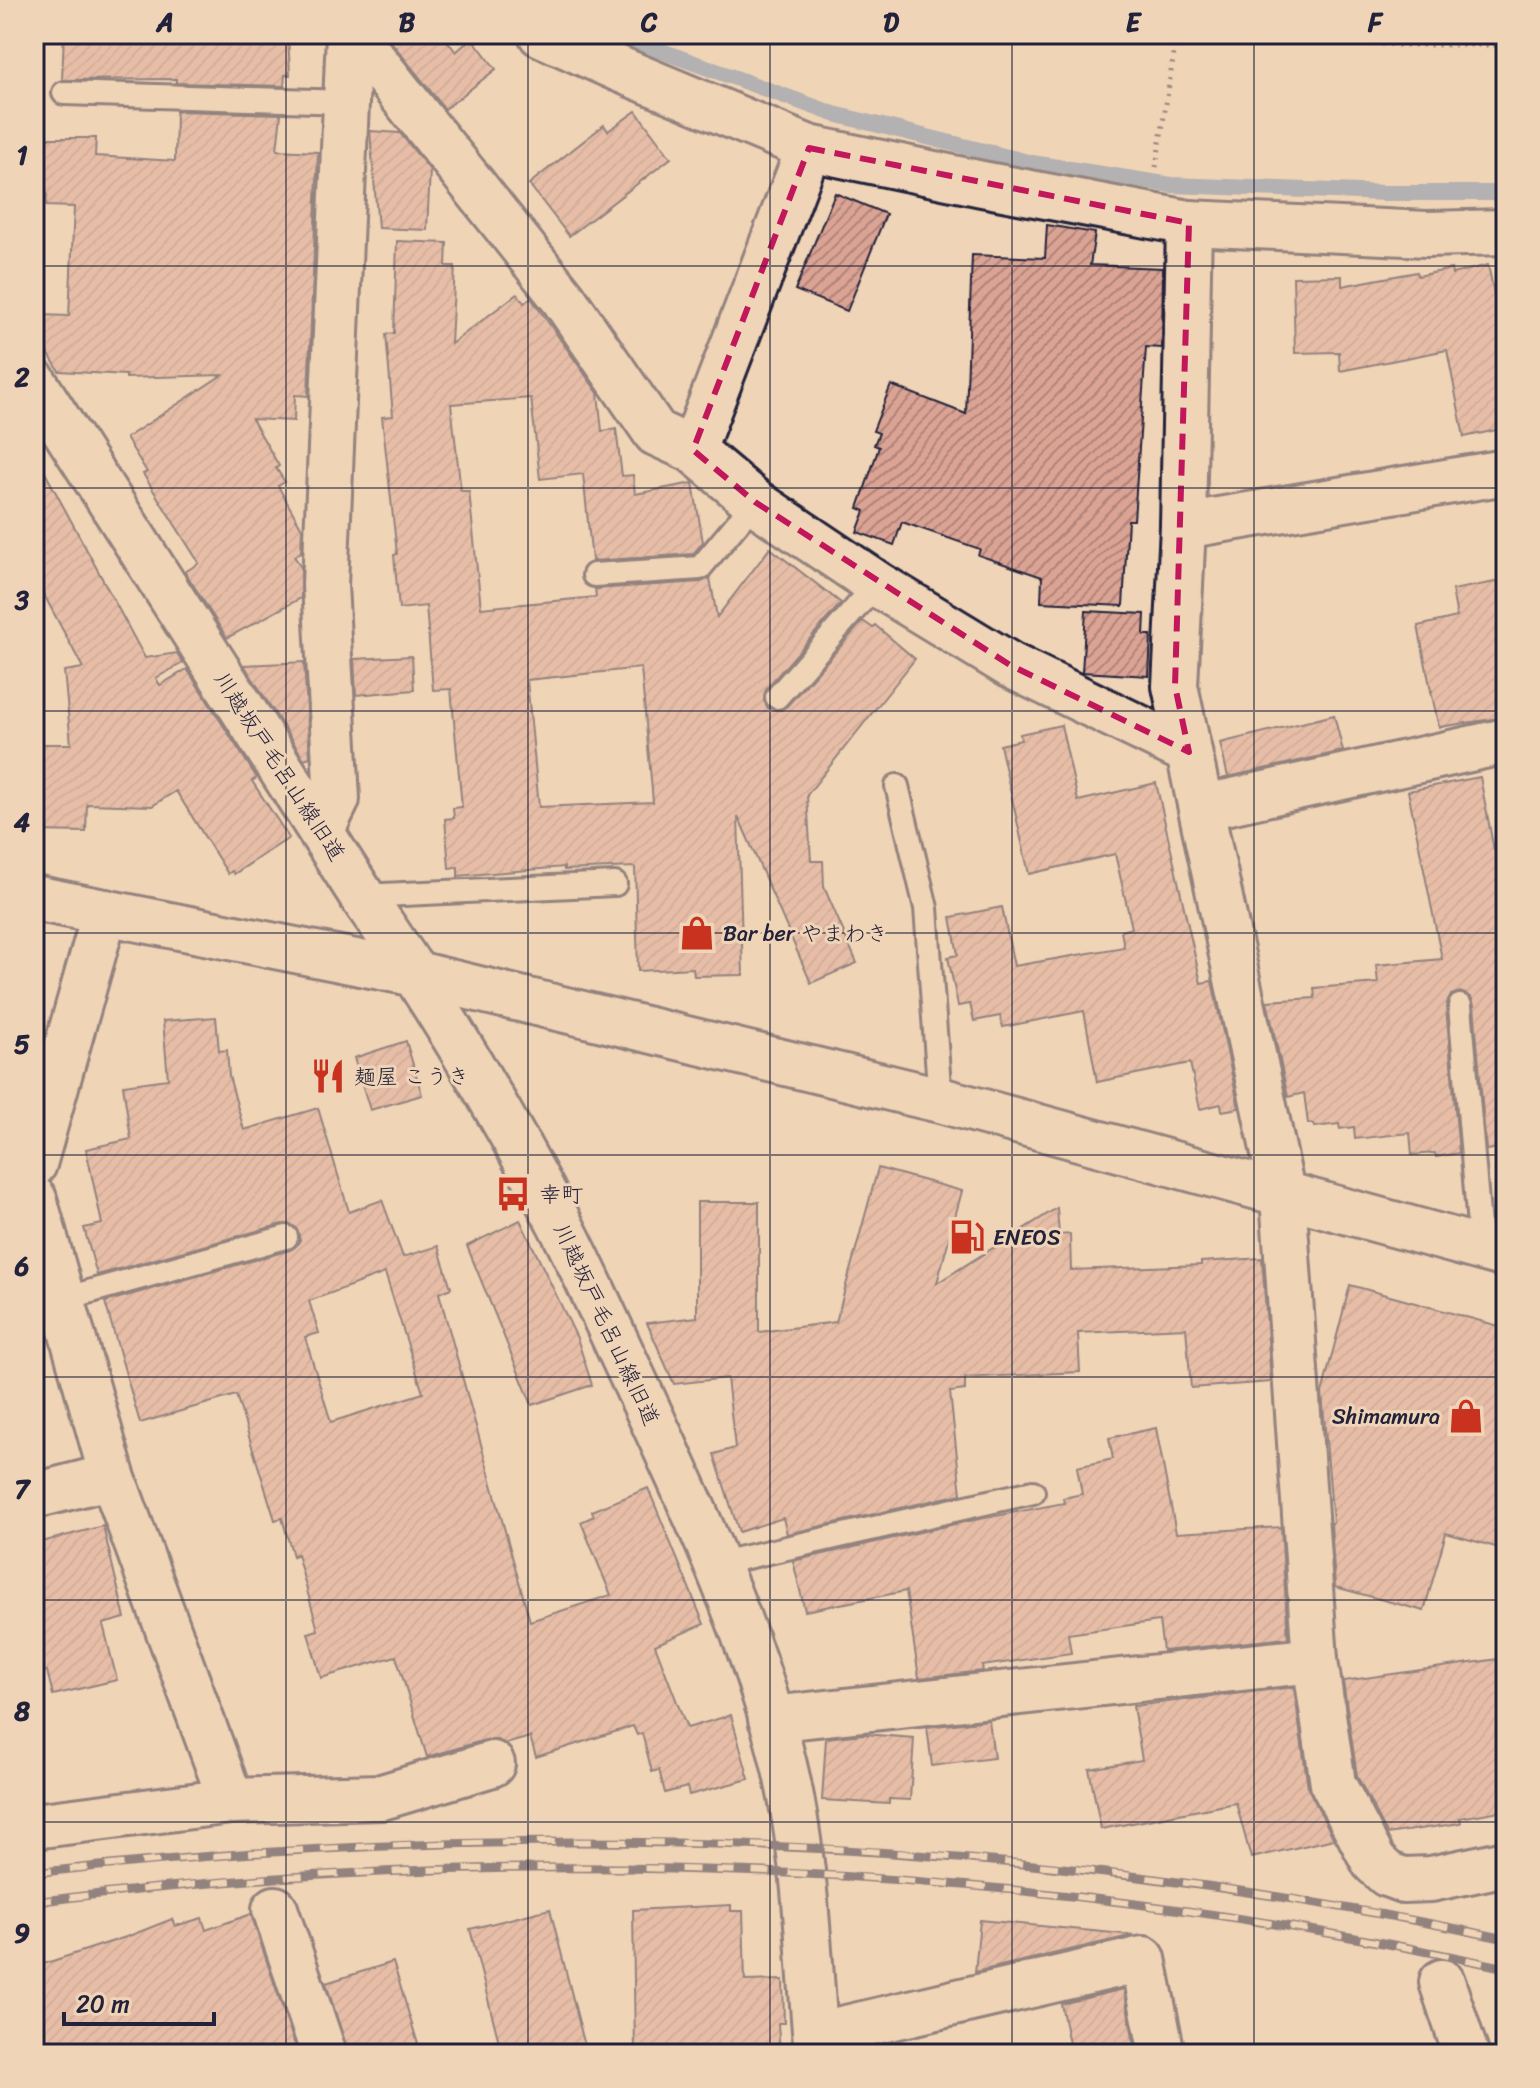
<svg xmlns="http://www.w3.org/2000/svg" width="1540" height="2088" font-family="Sriracha,'Klee One',sans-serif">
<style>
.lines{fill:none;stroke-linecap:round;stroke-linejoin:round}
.stream{stroke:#6887aa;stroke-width:16}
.building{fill:url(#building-hatch);stroke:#22223b;stroke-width:2;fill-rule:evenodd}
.lane-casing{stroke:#22223b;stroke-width:28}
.street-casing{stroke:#22223b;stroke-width:50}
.secondary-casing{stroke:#22223b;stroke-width:50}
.path{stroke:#22223b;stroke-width:5;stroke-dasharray:2 6;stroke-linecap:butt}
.lane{stroke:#f0d4b7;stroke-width:22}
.street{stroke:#f0d4b7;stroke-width:44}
.secondary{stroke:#f0d4b7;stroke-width:44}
.rail-casing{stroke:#22223b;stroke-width:9}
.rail{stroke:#f0d4b7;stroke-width:6;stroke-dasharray:18;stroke-linecap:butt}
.marked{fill:none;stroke:#c2185b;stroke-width:6;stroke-dasharray:16 10;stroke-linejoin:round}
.grid{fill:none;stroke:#22223b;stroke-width:2;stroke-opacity:0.55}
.labels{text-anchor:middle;stroke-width:6;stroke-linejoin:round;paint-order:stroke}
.street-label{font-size:22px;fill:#22223b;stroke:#f0d4b7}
.poi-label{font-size:22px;fill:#22223b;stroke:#f0d4b7;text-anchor:start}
.neatline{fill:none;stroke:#22223b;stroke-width:3}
.grid-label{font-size:26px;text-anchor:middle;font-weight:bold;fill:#22223b}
</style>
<defs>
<pattern id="building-hatch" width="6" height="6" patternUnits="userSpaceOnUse" patternTransform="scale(2)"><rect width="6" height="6" fill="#dba394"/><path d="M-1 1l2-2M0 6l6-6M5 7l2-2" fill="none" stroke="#b1847a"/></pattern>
</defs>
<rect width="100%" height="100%" fill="#f0d4b7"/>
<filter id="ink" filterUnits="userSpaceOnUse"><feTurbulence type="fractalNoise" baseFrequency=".0125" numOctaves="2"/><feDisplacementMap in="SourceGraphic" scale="16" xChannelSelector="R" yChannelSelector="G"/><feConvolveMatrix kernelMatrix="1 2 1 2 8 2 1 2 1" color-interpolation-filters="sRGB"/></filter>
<g filter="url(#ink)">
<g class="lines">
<polyline class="stream" points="615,34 834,114 1032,163 1171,185 1385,193 1506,193"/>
</g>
<g class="building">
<polygon points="64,34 288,34 290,75 285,75 284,86 176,83 176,79 62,80"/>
<polygon points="385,34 442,34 456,52 472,38 496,69 445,109"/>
<polygon points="176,111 281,114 277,150 318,152 308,396 295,395 294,421 252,419 279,466 276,468 285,482 278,486 302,529 301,552 294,556 301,567 301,598 227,638 185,572 199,563 143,474 147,472 126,438 222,375 126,378 126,375 59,371 42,343 41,315 69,316 74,207 46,206 47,194 34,194 34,138 96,138 95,156 175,161"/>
<polygon points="636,111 671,158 569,236 529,184 604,125 608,131"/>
<polygon points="370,131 400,133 430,170 427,230 378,228"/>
<polygon points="835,193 886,214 847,311 795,290"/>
<polygon points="1047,225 1095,233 1090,265 1163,268 1162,348 1146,347 1134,520 1128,520 1123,606 1041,602 1042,577 978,555 980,549 902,522 894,545 857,532 865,511 858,508 879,447 874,445 879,433 873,431 891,385 966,414 972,255 1045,258"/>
<path d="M397,241L447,243L446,266H455L451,344L517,294L524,303L531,298L598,393L602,431L616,429L622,476L633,475L635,494L693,483L703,542L693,554L592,561L583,474L540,479L531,398L451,404L461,491H469L481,608L596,597L595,589L701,582L710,578L717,617L770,548L841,603L767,688L764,701L768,708L781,710L787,706L863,621L873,628L875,625L915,659L807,795L811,861H823L824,887L857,963L811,983L738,816L743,975L694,976L693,968L638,971L635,867L564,870V867L458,876V867L449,868L445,819L454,818L453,808L462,807L451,689L433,690L426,606L399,609L394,555L397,554L382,417L393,416L386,334L394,333ZM641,668L653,802L539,807L527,680Z"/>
<polygon points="1488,265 1506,350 1506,428 1464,437 1447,350 1340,371 1339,352 1295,353 1293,277 1342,276 1342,286 1417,272 1418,276 1451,269 1452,274"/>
<polygon points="34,452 145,658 177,653 183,663 156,678 160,685 187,669 257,778 252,781 289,838 234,874 232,871 228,874 176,791 152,806 87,804 86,832 35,831 36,744 71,744 64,671 83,668 34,576"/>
<polygon points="1506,580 1506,717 1439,727 1431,691 1433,691 1431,691 1418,626 1457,617 1452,590"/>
<polygon points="1086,611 1145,614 1144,635 1151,635 1149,676 1082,672"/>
<polygon points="412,656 414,690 356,695 354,659"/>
<polygon points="304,662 310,757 304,759 244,665"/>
<polygon points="1334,715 1343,751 1228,777 1220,743"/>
<polygon points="1061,725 1078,801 1156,783 1201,983 1212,981 1239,1108 1222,1111 1221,1104 1200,1109 1190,1063 1097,1082 1084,1011 1003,1027 1000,1016 974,1021 970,1004 958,1006 948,957 958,955 951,917 1002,907 1014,966 1124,947 1121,931 1132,928 1115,854 1029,874 1000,745 1021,740 1020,734"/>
<polygon points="1480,777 1494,850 1498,849 1506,890 1506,1147 1486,1150 1474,1005 1471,997 1460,992 1451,995 1446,1007 1459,1153 1436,1157 1435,1153 1412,1155 1410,1133 1355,1139 1354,1127 1340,1129 1339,1124 1314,1127 1314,1124 1308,1124 1304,1093 1288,1097 1267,1001 1315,998 1314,988 1378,983 1376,965 1442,959 1408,791"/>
<path d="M216,1017L219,1051L227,1050L229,1076L244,1130L318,1108L349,1212L382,1200L403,1257L438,1246L451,1288L439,1293L530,1621L611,1595L581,1522L594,1516L592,1511L648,1488L704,1624L655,1645L687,1728L731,1715L749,1779L689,1795L687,1787L665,1793L659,1770L652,1772L642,1733L637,1735L633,1726L536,1757L530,1737L506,1744L497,1740H485L427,1757L396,1656L321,1678L308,1633L318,1630L297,1554L293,1556L282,1518L275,1520L236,1395L140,1423L105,1302L290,1250L296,1246L300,1240L295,1227L282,1224L97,1275L84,1228L102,1224L86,1149L131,1139L123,1085L168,1079L163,1021ZM385,1273L423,1393L331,1422L305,1337L319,1333L309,1301Z"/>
<polygon points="406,1041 422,1095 370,1110 354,1058"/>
<polygon points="878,1168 962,1191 937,1283 1057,1208 1059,1235 1070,1234 1071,1270 1201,1265 1201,1262 1262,1258 1271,1382 1191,1388 1186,1328 1078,1333 1080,1372 965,1378 965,1390 950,1392 961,1494 787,1534 783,1518 739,1532 714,1454 735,1448 727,1378 674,1384 647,1323 697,1317 697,1202 759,1202 759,1332 836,1322"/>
<polygon points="520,1220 577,1338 592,1385 532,1405 467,1246"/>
<polygon points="1350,1285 1506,1328 1506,1550 1446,1533 1424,1611 1335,1587 1331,1523 1333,1523 1322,1393"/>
<polygon points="1156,1428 1176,1533 1281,1527 1288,1638 1163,1651 1159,1621 1068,1634 1071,1653 982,1666 983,1671 919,1678 906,1591 805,1611 793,1561 964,1522 1064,1503 1063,1498 1082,1494 1077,1467 1113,1459 1109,1438"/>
<polygon points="103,1526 125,1618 103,1624 117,1680 53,1695 47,1671 40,1672 34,1646 34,1544"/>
<polygon points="1506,1658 1506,1810 1460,1818 1461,1823 1387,1834 1357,1776 1343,1681"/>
<polygon points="1294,1687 1308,1788 1334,1839 1251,1858 1236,1803 1101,1829 1089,1769 1142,1760 1133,1706"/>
<polygon points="989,1720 994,1758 932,1766 927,1727"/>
<polygon points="863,1734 914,1738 910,1800 889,1799 889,1804 822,1800 826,1738"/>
<polygon points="731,1905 731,1911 743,1911 745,1981 783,1980 784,2023 778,2023 780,2054 635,2054 633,1910"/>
<polygon points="550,1909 587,2054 502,2054 470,1929"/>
<polygon points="251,1914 298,2054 46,2054 34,2016 34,1967 129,1936 172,1919 175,1926 202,1918 206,1930"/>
<polygon points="980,1920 1134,1935 975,1972"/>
<polygon points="393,1962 421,2054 348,2054 326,1983"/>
<polygon points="1124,1989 1136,2054 1071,2054 1061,2004"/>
</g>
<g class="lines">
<g class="lane-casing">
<g id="lane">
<polyline points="64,93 346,102"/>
<polyline points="594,575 700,568 755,502"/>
<polyline points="777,697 877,584"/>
<polyline points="897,786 926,908 940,1100"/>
<polyline points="362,896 615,884"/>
<polyline points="1460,1006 1481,1249"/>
<polyline points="63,1299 286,1237"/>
<polyline points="716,1564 1033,1492"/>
</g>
</g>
<g class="street-casing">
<g id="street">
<polyline points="353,34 563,298 656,433 693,450 755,502 877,584 1010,665 1189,752"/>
<polyline points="541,34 619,69 809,148 982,184 1189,223 1427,234 1506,232"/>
<polyline points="1189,223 1183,526 1175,686 1283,1196 1315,1660 1333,1784 1374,1862 1387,1874 1403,1880 1431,1879 1506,1863"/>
<polyline points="693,450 809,148"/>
<polyline points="1183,526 1506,472"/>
<polyline points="1201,808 1506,741"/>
<polyline points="322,830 337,799 325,585 349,34"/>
<polyline points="34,1164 105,912"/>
<polyline points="34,1199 112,1476 231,1801 34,1826"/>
<polyline points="34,1496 112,1476"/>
<polyline points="771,1719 1315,1660"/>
<polyline points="231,1801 382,1797 492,1764"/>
<polyline points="275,1909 324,2054"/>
<polyline points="1442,1982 1466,2054"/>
<polyline points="816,2035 1143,1959 1162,2054"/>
</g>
</g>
<g class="secondary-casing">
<g id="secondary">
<path d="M34,382L362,896C435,1000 500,1109 559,1222C588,1278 613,1336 640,1393C695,1511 754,1638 784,1765C807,1860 808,1957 817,2054"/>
<polyline points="34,898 416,974 940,1100 1506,1255"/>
</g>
</g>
<g class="path">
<polyline points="1254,34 1399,45 1506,45"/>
<polyline points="1156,167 1177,34"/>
</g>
<use href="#lane" class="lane"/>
<use href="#street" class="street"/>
<use href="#secondary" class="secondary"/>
<g class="rail-casing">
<g id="rail">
<path d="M34,1873C530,1817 1018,1835 1506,1939"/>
<path d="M34,1902C518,1839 1030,1864 1506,1968"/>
</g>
</g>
<use href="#rail" class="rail"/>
</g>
</g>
<path d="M0 0H1540V2088H0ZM809,148L1189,223L1175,686L1189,752L1010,665L755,502L693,450Z" fill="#f0d4b7" fill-opacity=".55" fill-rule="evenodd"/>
<path class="marked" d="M809,148L1189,223L1175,686L1189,752L1010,665L755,502L693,450Z"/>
<path class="grid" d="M286,34V2054M528,34V2054M770,34V2054M1012,34V2054M1254,34V2054M34,266H1506M34,488H1506M34,711H1506M34,933H1506M34,1155H1506M34,1377H1506M34,1600H1506M34,1822H1506"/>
<defs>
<g id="shop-bare" transform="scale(2.76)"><path d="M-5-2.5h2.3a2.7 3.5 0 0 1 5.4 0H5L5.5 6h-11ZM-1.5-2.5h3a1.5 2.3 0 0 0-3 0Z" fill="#c8321e" stroke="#f0d4b7" stroke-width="2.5" paint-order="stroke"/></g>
<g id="restaurant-bare" transform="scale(2.76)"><path d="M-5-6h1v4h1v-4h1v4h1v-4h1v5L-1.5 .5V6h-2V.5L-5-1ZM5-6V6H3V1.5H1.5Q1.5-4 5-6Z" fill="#c8321e" stroke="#f0d4b7" stroke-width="2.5" paint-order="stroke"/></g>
<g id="bus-bare" transform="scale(2.76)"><path d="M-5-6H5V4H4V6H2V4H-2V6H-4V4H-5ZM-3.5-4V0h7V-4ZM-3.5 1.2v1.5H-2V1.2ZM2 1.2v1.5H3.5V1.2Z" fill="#c8321e" stroke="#f0d4b7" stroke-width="2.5" paint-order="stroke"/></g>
<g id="fuel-bare" transform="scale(2.76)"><path d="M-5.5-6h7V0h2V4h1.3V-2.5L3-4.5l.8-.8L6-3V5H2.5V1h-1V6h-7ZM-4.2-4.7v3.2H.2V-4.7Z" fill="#c8321e" stroke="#f0d4b7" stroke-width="2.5" paint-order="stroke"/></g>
</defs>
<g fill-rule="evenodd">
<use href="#shop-bare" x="697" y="933"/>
<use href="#restaurant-bare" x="328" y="1076"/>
<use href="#bus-bare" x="513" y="1194"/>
<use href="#fuel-bare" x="967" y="1237"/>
<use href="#shop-bare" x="1466" y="1416"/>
</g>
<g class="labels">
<g class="street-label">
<text transform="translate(280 766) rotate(57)" y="8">川越坂戸毛呂山線旧道</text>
<text transform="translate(607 1324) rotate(65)" y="8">川越坂戸毛呂山線旧道</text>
</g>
<g class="poi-label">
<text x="723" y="941">Bar ber やまわき</text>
<text x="354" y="1084">麺屋 こうき</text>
<text x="539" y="1202">幸町</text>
<text x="993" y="1245">ENEOS</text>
<text x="1440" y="1424" text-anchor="end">Shimamura</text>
</g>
</g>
<rect width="1540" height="2088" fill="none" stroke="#f0d4b7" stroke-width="88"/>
<path d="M64 2012v12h150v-12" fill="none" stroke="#22223b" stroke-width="4"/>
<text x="76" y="2012" font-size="24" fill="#22223b" stroke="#f0d4b7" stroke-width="6" paint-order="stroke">20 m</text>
<rect x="44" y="44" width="1452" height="2000" class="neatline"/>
<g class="grid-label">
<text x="165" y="31">A</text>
<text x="407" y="31">B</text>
<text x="649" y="31">C</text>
<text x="891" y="31">D</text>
<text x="1133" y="31">E</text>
<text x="1375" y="31">F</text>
<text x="22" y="164">1</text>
<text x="22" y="386">2</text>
<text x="22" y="609">3</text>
<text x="22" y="831">4</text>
<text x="22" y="1053">5</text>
<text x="22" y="1275">6</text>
<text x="22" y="1498">7</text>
<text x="22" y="1720">8</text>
<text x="22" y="1942">9</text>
</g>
</svg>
